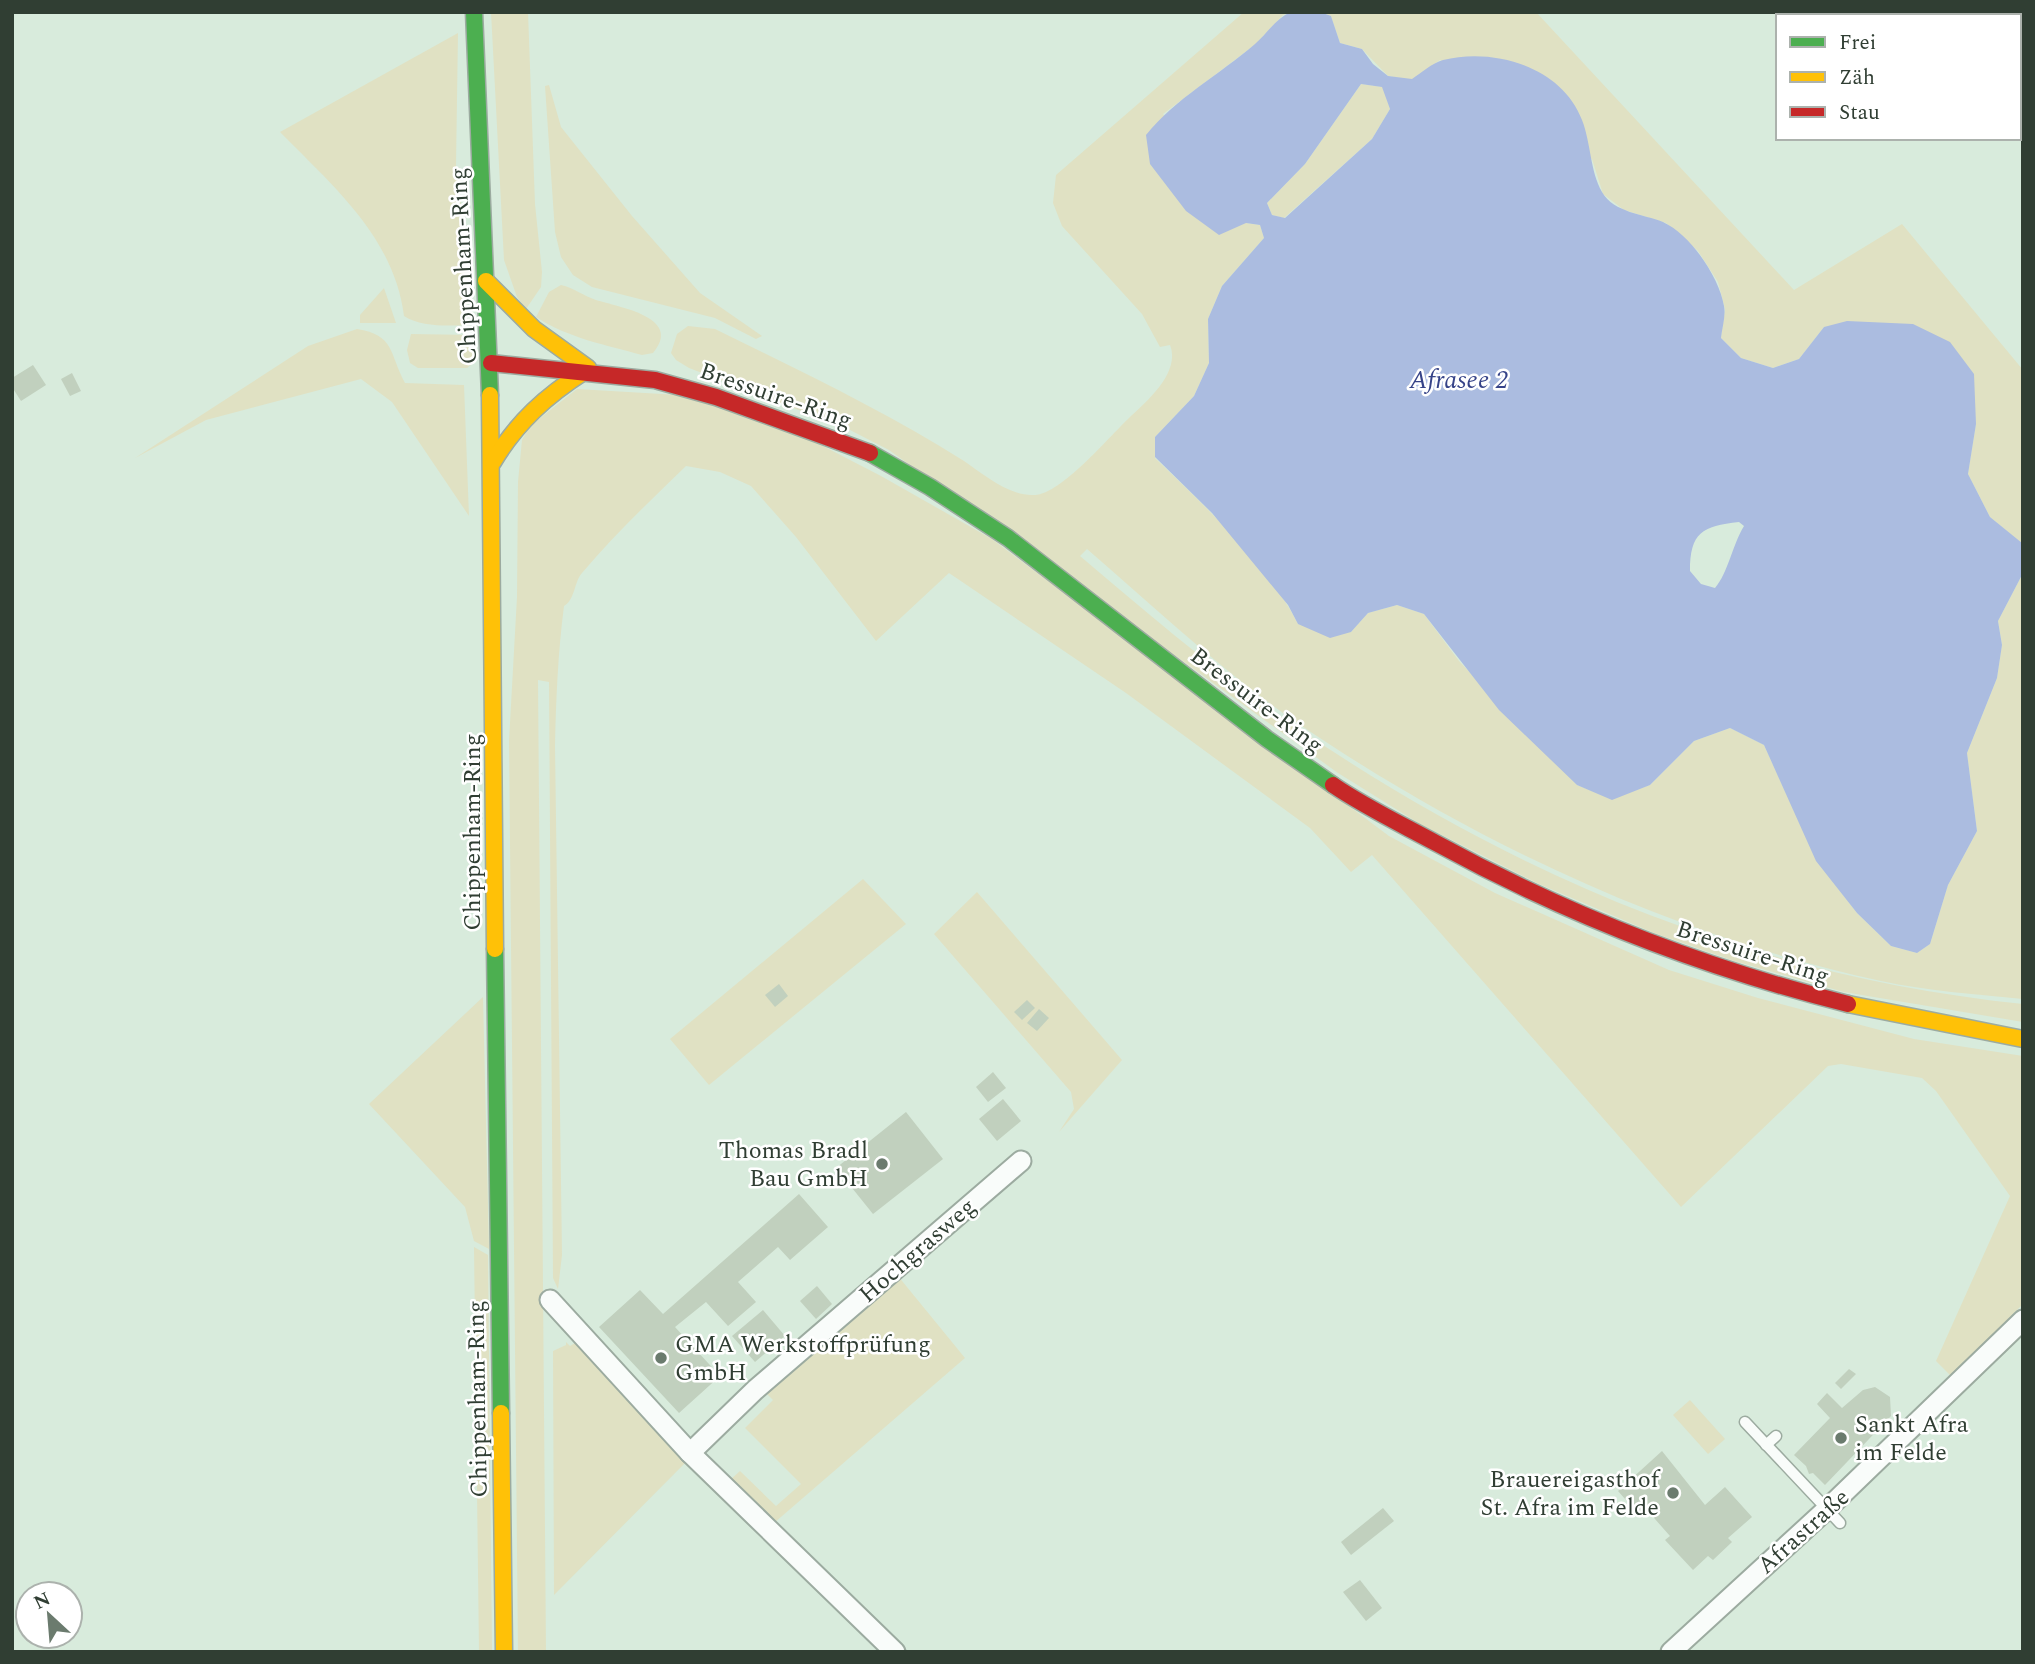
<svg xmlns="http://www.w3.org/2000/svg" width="2035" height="1664" font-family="Spectral,serif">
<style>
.green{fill:#e0e1c3}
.water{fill:#abbce0;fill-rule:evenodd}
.building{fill:#c1d0be}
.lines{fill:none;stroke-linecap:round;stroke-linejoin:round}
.lane-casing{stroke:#9caba0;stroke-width:13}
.street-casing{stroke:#9caba0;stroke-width:23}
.fast-casing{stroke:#9caba0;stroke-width:19}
.slow-casing{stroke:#9caba0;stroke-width:19}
.jam-casing{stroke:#9caba0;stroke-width:19}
.lane{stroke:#f9fcfa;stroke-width:10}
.street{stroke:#f9fcfa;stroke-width:19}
.fast{stroke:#4caf50;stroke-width:16}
.slow{stroke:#ffc107;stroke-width:16}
.jam{stroke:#c62828;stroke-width:16}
.poi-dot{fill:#6b7b6e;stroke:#fff;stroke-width:2.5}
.labels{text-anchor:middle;stroke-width:5;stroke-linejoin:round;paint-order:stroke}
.street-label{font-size:24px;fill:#303e33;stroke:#fff}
.poi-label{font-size:24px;fill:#303e33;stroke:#fff;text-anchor:end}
.water-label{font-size:26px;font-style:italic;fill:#364388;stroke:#fff}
</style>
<rect width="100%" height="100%" fill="#d8ebdc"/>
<g class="green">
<polygon points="491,12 528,12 535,204 542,272 541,287 526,309 517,297 504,260"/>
<path d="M1244,12H1291L1283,15L1256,44L1163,114L1246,223L1260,225L1264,238L1222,286L1208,319L1209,363L1194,396L1155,437V458C1203,504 1267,564 1298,624L1351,632L1368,613L1397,605L1424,614L1459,661L1577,785L1612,799L1650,785L1694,741L1730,728L1764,745L1817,861L1857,913L1891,946L1917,953L1930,944L1948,885L1977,831L1967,753L1997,678L2002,645L1998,621L2023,573V999C1975,994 1927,991 1881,981C1672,936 1472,842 1296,722C1222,671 1155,608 1087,549L1080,556C1151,616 1224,679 1302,731C1524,881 1755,976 2023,1004V1022L1844,992L1734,961L1654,933L1539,884L1420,824L1338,773L889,450L846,428L689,368L676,360L671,353L677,334L688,326L715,329C799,370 885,411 964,461C983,474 1010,497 1035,495C1061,494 1109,437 1128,419C1146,402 1181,373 1170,345L1160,347L1142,314L1062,226L1053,203L1056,175Z"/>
<polygon points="1320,12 1536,12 1794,290 1902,224 2023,370 2023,556 2021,543 1990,517 1968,474 1976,424 1824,327 1799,359 1773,368 1741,358 1721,338 1725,309 1718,282 1698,251 1666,223 1624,210 1603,194 1592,159 1440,60 1412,80 1388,76 1362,49 1340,43 1331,16"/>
<polygon points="1933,12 2001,12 2004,16 1936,16"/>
<path d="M458,33L456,165L462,213L467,325C447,326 421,327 404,316C394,237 333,186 280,132Z"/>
<polygon points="2019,33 2023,37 2023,102 2019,100"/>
<polygon points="1361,84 1383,87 1390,109 1372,139 1284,218 1272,215 1267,203 1305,164"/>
<polygon points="549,85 561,127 632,216 700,293 762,336 756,339 715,318 592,287 573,275 561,257 555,232 545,86"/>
<path d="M561,285C574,288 584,296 596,300C618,307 684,317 653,353L642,355C606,345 568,338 536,317L549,292Z"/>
<polygon points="384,288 396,323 360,323 360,315"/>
<path d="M357,329C395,335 389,353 405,383L464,385L469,516L392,402L361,379L206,420L135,458L308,346Z"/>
<polygon points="411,334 473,335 472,364 467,368 418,368 410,363 407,350"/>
<path d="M577,389L679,395L792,430L881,476L992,539L1389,836L1495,893L1669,970L1758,998L1914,1039L2023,1056V1304L1951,1376L1936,1361L2010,1196L1936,1091L1922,1078L1841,1064L1828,1066L1681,1207L1372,855L1351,872L1310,828L1126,693L949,573L876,641L796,537L751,486L720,472L686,466C650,501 614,535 582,573C574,582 575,600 564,606C558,652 556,699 555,746L562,1255L558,1289L553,1278L549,682L538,680L546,1652H518L509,741L517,597L518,482L522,440L530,426Z"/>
<polygon points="863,879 906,924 709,1085 670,1039"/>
<polygon points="977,892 1122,1060 1059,1132 1074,1109 1071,1092 934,934"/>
<polygon points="483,997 489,1249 474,1241 465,1207 369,1104"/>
<polygon points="474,1247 488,1255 492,1652 479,1652"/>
<polygon points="898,1276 965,1358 774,1523 730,1480 740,1471 776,1506 801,1484 745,1428 773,1400 762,1389"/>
<polygon points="580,1340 686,1462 554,1595 553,1351 566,1345 566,1342 570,1346"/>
<polygon points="1690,1400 1725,1439 1708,1454 1673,1415"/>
</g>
<path class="water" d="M1291,12H1320L1331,16L1340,43L1362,49L1373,64L1388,76L1412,79C1421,73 1432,63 1443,60C1494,47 1562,67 1582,120C1591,143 1590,171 1602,192C1614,213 1644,214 1663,222C1691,235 1719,277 1724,306C1726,316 1722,328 1721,338L1741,358L1773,368L1799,359L1824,327L1847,321L1913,324L1950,342L1974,374L1976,424L1968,474L1990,517L2022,543L2023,573L1998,621L2002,645L1997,678L1967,753L1977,831L1948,885L1930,944L1917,953L1891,946L1857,913L1816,861L1764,745L1730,728L1694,741L1650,785L1612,800L1577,785L1499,710L1424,614L1397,605L1368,613L1351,632L1330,638L1298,624L1288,605L1212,513L1155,457V437L1194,396L1209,363L1208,319L1222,286L1264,238L1260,225L1246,223L1219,235L1186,211L1150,164L1146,135C1176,98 1219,75 1255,44C1267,34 1276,18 1291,12ZM1361,84L1382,87L1390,109L1372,139L1285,218L1272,215L1267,203L1305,164ZM1739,522L1744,526C1732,546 1728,573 1715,588L1701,584L1690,571C1690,533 1702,526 1739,522Z"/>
<g class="building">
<polygon points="33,365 46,385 21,401 12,387 12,378"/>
<polygon points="72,373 81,391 70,396 61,379"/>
<polygon points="779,984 788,996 775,1007 765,995"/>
<polygon points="1027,1000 1035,1008 1022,1020 1014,1012"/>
<polygon points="1039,1009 1049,1018 1037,1031 1027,1023"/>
<polygon points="993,1072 1006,1088 988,1102 976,1087"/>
<polygon points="1003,1099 1021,1121 997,1141 979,1119"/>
<polygon points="906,1112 943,1159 873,1214 836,1168"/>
<polygon points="799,1194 828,1227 790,1260 778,1247 738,1282 756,1302 728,1326 706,1302 675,1327 720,1376 679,1413 599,1327 640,1290 663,1314"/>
<polygon points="817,1286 832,1304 816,1319 800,1301"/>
<polygon points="763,1310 785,1336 755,1362 732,1336"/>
<polygon points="1849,1369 1856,1374 1841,1389 1835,1383"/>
<polygon points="1875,1387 1890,1397 1891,1416 1825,1485 1813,1473 1809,1474 1806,1466 1794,1455 1830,1418 1817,1404 1827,1393 1842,1408 1863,1390"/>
<polygon points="1662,1451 1705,1505 1725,1487 1752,1517 1728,1538 1732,1542 1713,1560 1708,1556 1693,1570 1665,1540 1670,1536 1647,1510 1640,1516 1618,1491"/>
<polygon points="1383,1508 1394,1521 1351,1555 1341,1542"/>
<polygon points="1360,1580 1382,1608 1366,1621 1343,1592"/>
</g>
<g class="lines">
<g class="lane-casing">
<g id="lane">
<polyline points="1745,1422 1840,1523"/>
<polyline points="1766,1445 1776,1436"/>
</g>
</g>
<g class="street-casing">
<g id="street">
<polyline points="550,1300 690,1453 895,1652"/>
<polyline points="690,1453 755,1390 1021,1161"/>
<polyline points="1671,1652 1827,1509 2023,1320"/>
</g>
</g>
<g class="fast-casing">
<g id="fast">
<polyline points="474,12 490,395"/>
<polyline points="870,453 930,487 1008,538 1267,739 1333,785"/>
<polyline points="495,949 501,1413"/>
</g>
</g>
<g class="slow-casing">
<g id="slow">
<polyline points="486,281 534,329 588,368"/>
<polyline points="490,395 495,949"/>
<path d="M493,462C517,422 546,396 585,371"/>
<polyline points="1848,1004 2023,1039"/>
<polyline points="501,1413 504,1652"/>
</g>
</g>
<g class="jam-casing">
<g id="jam">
<polyline points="491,363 655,380 716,397 870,453"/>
<path d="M1333,785C1365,807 1401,824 1436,843C1566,914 1704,968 1848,1004"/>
</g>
</g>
<use href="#lane" class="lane"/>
<use href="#street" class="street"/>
<use href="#fast" class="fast"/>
<use href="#slow" class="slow"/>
<use href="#jam" class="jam"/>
</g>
<g class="poi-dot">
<circle cx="882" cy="1164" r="7"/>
<circle cx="661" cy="1358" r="7"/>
<circle cx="1841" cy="1438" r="7"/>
<circle cx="1673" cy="1493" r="7"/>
</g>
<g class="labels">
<g class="street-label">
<text transform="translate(463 266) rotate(-93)" y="8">Chippenham-Ring</text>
<text transform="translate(776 395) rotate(19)" y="8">Bressuire-Ring</text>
<text transform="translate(1257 700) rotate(37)" y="8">Bressuire-Ring</text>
<text transform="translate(472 832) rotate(-90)" y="8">Chippenham-Ring</text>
<text transform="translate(1753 952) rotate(18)" y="8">Bressuire-Ring</text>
<text transform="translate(917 1250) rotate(-41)" y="8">Hochgrasweg</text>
<text transform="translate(477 1399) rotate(-91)" y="8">Chippenham-Ring</text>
<text transform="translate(1803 1531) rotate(-42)" y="8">Afrastraße</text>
</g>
<g class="poi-label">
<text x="868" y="1158">Thomas Bradl<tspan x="868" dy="28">Bau GmbH</tspan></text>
<text x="675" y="1352" text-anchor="start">GMA Werkstoffprüfung<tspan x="675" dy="28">GmbH</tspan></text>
<text x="1855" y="1432" text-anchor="start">Sankt Afra<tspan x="1855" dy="28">im Felde</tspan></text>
<text x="1659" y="1487">Brauereigasthof<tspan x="1659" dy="28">St. Afra im Felde</tspan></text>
</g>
<g class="water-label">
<text x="1459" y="388">Afrasee 2</text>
</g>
</g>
<rect width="2035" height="1664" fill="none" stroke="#303e33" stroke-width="28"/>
<rect x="1776" y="14" width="245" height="126" fill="#ffffff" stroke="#acb2ad" stroke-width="2"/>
<rect x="1790" y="37" width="35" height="10" fill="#4caf50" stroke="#acb2ad" stroke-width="2"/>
<text x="1839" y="49" font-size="21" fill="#303e33">Frei</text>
<rect x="1790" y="72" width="35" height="10" fill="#ffc107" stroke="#acb2ad" stroke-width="2"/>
<text x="1839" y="84" font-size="21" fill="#303e33">Zäh</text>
<rect x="1790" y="107" width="35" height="10" fill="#c62828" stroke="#acb2ad" stroke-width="2"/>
<text x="1839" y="119" font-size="21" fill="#303e33">Stau</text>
<g transform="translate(49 1615) rotate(334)"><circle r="33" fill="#ffffff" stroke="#acb2ad" stroke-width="2"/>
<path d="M0-5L12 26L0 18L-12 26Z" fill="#6b7b6e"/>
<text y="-10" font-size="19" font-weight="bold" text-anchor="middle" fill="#303e33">N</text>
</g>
</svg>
